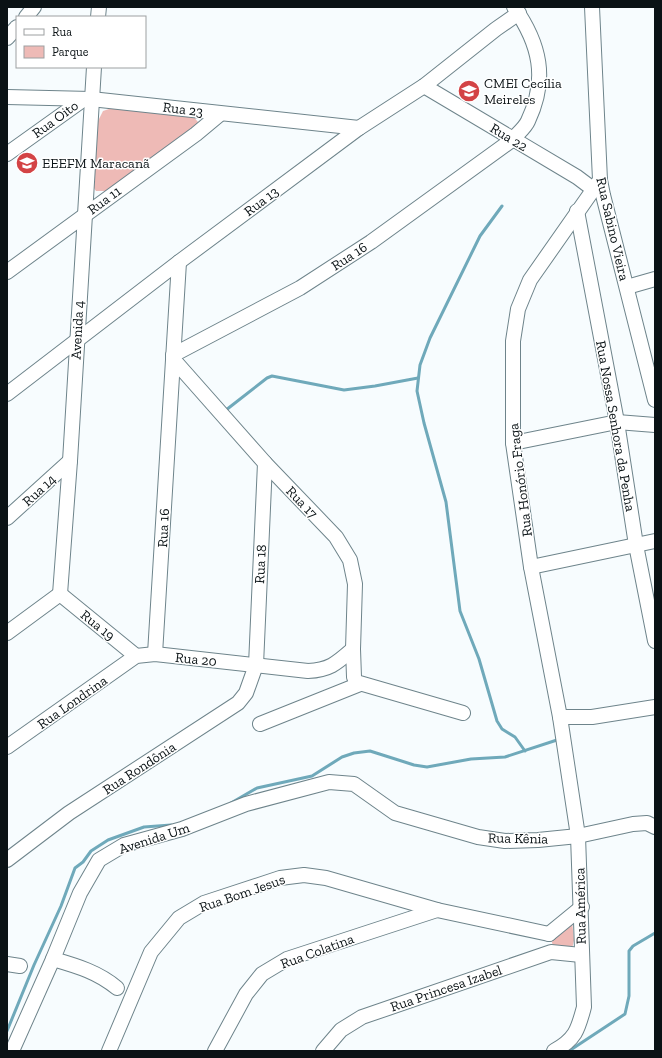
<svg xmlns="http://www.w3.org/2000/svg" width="662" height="1058" font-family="'Zilla Slab',serif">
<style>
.green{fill:#eebab6}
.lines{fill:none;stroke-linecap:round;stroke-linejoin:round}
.stream{stroke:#6fa9ba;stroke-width:3}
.minor-casing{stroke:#6e848b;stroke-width:16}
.minor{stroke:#fff;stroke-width:14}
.labels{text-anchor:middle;stroke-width:3;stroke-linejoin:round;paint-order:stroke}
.poi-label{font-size:14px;fill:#0a1215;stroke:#fff;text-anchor:start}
.street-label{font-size:14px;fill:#0a1215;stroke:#fff}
</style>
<rect width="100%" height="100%" fill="#f7fcfe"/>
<g class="green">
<polygon points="112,108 193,116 198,122 197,125 107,191 96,191 94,188 97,123 103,111"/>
<polygon points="572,921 574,940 572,949 555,949 552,943 553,935"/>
</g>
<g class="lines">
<g class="stream">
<polyline points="502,206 480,236 430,338 420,365 417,391 424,423 446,502 460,611 479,659 497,721 502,729 515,737 525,751"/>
<polyline points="226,410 267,378 272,376 344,390 375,386 418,378"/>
<polyline points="231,803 257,788 312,776 342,757 354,753 370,751 414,765 427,767 471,759 505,757 557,740"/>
<polyline points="7,1031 34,965 61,906 75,868 83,862 91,851 108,840 144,827 171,825"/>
<polyline points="569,1051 625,1014 629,996 629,951 633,946 655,933"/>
</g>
<g class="minor-casing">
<g id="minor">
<polyline points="592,7 600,180 603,195 655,400"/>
<polyline points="26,17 34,7"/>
<polyline points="98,17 99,7"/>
<polyline points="7,38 17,27"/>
<polyline points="424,86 577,177 593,189"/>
<polyline points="7,97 91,99 359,128"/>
<polyline points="7,154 84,99"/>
<polyline points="577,211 617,422 636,545 655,641"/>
<polyline points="7,272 196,134 220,114"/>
<polyline points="627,287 655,279"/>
<path d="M173,355L300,288L371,242L512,140C517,134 525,128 528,121C548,79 540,44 514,7"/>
<polyline points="173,359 265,463 336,537 350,560 355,584 353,649 354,677 356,682 463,713"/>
<polyline points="7,394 179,262 359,128 424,86 496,29 519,13"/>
<polyline points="513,443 617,422 655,425"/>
<polyline points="7,518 70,461"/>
<polyline points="531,567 655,541"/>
<polyline points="60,594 70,461 94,67"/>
<polyline points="60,594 136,656"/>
<polyline points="7,633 60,594"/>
<polyline points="155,654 179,262"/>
<polyline points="560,717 592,717 655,707"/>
<polyline points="260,724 360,684"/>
<path d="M7,747L136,656L155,654L308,671C330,670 337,663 353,649"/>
<polyline points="7,860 69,813 238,703 246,693 256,665 265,463"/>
<polyline points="549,934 582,907"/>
<path d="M53,959C77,966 98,972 117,988"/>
<polyline points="7,964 20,966"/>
<polyline points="12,1051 53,959 80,893 99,860 124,845 182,829 246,804 329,782 354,784 395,813 478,837 505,841 538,840 578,836 633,824 647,823 655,827"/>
<polyline points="109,1051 151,952 179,918 204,903 280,878 304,875 326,878 437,910 549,934"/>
<polyline points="215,1051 246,994 262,974 287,959 437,910"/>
<polyline points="323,1051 341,1030 362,1017 551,952 581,955"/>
<path d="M554,1051C576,1039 578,1029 584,1007L578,836L560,717L531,567L513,443V341L518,309L530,280L600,180"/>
</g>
</g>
<use href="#minor" class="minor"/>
</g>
<defs>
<g id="school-disc" transform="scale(1.15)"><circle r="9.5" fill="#d34345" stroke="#fff"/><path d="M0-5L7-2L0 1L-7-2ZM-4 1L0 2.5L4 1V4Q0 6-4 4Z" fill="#fff"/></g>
</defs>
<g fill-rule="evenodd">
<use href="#school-disc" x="469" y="91"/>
<use href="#school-disc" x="27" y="163"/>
</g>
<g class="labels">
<g class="poi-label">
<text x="484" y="88">CMEI Cecília<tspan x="484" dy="16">Meireles</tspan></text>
<text x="42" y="168">EEEFM Maracanã</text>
</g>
<g class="street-label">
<text transform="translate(183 109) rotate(7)" y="5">Rua 23</text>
<text transform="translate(55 119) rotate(-36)" y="5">Rua Oito</text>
<text transform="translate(509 137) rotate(31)" y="5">Rua 22</text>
<text transform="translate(104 200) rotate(-36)" y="5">Rua 11</text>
<text transform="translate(261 201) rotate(-37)" y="5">Rua 13</text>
<text transform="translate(613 229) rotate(77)" y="5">Rua Sabino Vieira</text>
<text transform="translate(349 256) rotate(-33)" y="5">Rua 16</text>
<text transform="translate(77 330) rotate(-87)" y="5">Avenida 4</text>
<text transform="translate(616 426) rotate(80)" y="5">Rua Nossa Senhora da Penha</text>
<text transform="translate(520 480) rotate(-97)" y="5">Rua Honório Fraga</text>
<text transform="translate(39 490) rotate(-42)" y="5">Rua 14</text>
<text transform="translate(302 502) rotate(46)" y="5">Rua 17</text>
<text transform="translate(163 528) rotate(-87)" y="5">Rua 16</text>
<text transform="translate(260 564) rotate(-87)" y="5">Rua 18</text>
<text transform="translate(98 625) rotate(39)" y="5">Rua 19</text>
<text transform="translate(196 659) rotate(6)" y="5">Rua 20</text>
<text transform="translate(72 702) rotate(-35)" y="5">Rua Londrina</text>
<text transform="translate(139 768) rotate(-33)" y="5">Rua Rondônia</text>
<text transform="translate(154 838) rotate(-18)" y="5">Avenida Um</text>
<text transform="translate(518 838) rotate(1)" y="5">Rua Kênia</text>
<text transform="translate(242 893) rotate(-19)" y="5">Rua Bom Jesus</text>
<text transform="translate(580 906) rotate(-91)" y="5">Rua América</text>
<text transform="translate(317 951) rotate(-20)" y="5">Rua Colatina</text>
<text transform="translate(446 988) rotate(-19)" y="5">Rua Princesa Izabel</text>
</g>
</g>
<rect width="662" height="1058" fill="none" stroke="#0a1215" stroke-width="16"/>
<rect x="16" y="16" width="130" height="52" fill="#ffffff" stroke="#9da0a1"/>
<rect x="24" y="29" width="20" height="6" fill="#ffffff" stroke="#9da0a1"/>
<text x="52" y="36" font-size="12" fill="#0a1215">Rua</text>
<rect x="24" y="46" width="20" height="12" fill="#eebab6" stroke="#9da0a1"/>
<text x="52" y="56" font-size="12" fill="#0a1215">Parque</text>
</svg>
